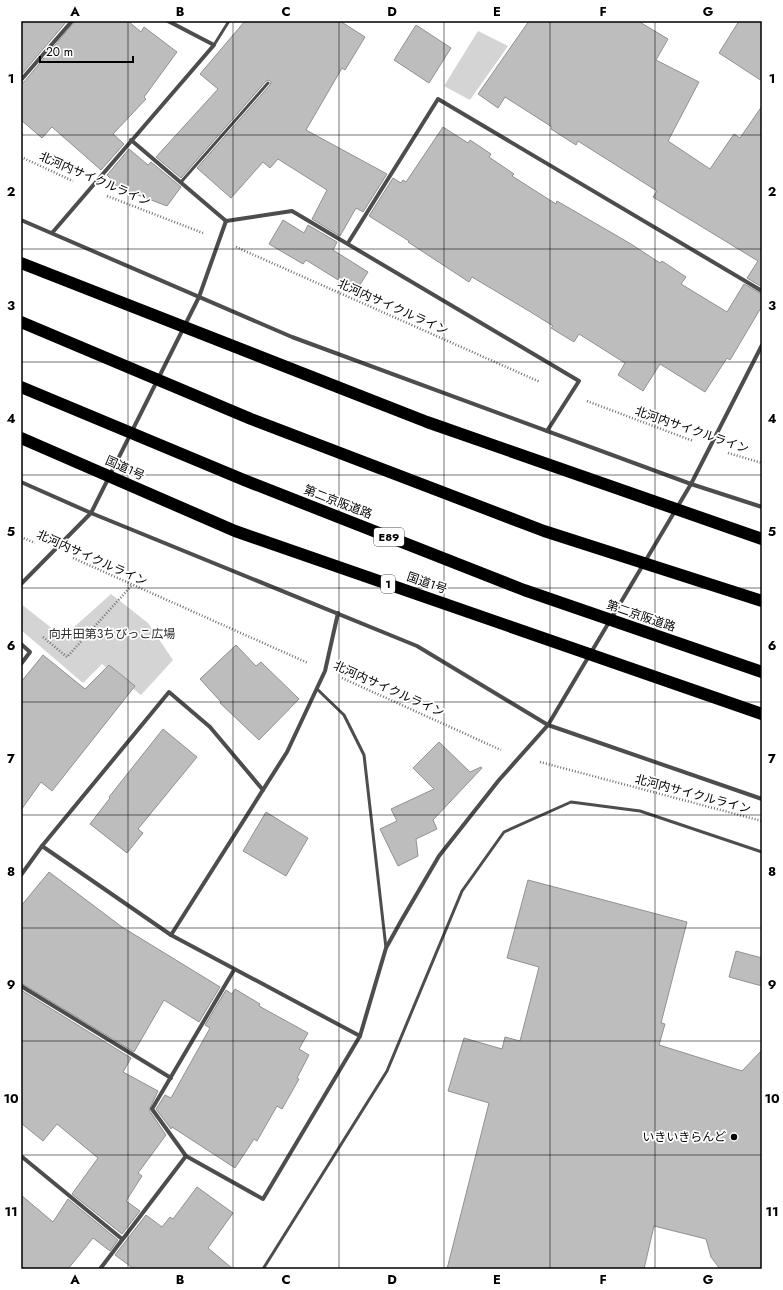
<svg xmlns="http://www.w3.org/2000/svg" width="783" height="1290" font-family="Jost,'Noto Sans JP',sans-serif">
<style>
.green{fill:#d4d4d4}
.building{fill:#bdbdbd;stroke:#919191}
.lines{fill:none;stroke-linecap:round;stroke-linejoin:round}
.path{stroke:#6f6f6f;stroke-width:2.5;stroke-dasharray:1 2;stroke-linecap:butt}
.lane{stroke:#4d4d4d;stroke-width:3}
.street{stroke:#4d4d4d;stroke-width:4}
.highway{stroke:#000;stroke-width:12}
.grid{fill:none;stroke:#000;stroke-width:1;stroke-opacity:0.55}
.poi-dot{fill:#000;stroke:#fff;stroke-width:1.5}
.labels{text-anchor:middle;stroke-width:3.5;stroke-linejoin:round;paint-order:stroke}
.shield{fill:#fff;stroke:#4c4c4c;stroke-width:1}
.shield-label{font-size:11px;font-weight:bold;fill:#000}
.street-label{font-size:12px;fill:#000;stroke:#fff}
.park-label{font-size:12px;fill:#2b2b2b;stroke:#fff}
.poi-label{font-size:12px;fill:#000;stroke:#fff;text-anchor:end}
.neatline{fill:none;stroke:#000;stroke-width:1.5}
.grid-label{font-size:13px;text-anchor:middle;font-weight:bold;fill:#000}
</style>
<rect width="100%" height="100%" fill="#fff"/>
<g class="green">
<polygon points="478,31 508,46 470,100 444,86"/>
<polygon points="111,594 148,623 173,660 141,695 102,664 83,683 21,630 21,604 63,637"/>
</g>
<g class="building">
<polygon points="21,21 67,21 21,75"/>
<polygon points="75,21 128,21 141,32 144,27 177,52 144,97 146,99 113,134 124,144 101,170 52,127 42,138 21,120 21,83 24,82"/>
<polygon points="245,21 340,21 365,37 345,70 342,68 306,130 387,174 363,212 356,208 340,236 312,219 327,190 278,159 270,168 263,162 231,198 197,168 270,85 271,82 269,80 266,81 181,178 156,157 218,89 200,74"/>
<polygon points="529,21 638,21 668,39 656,60 699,82 668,141 710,169 734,134 740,138 762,106 762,287 747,278 758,261 653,197 657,191 578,141 576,145 551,129 552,127 505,97 498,108 478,94"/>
<polygon points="739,21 762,21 762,81 719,53"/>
<polygon points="416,25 451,48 429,83 394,60"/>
<polygon points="443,127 468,143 470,140 491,154 489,157 514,174 512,176 556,204 557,201 631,244 660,263 662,261 686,277 681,284 727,312 744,284 762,294 762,306 730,360 727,358 705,392 660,364 643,391 618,375 625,363 579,334 574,342 551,328 553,326 529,311 472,277 469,282 408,242 409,241 369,216 393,178 401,183 403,180 406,182"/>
<polygon points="129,149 148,165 151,162 181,187 167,206 109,184 112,180 107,175"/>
<polygon points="283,220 304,233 308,225 337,242 333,250 368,272 356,291 306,260 303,264 269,244"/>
<polygon points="236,645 256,666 261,662 299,699 259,740 220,703 221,702 200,679"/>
<polygon points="43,655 85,689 109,665 135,686 52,791 41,782 21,810 21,682"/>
<polygon points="163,729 197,757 138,829 143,833 127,853 90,824 110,798 109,797"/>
<polygon points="439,742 470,772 481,767 482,768 433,820 437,829 416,839 418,856 398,866 380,829 397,821 391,809 434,789 413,768"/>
<polygon points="266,812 308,838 286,876 243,851"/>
<polygon points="49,872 122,927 220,987 199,1022 164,1000 134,1052 21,983 21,906"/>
<polygon points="528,880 687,922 661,1023 665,1024 659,1045 742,1071 762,1050 762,1269 720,1269 711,1257 706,1239 654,1226 644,1269 447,1269 489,1103 448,1091 464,1038 502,1049 505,1037 520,1041 539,967 507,958"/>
<polygon points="736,951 762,958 762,986 729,977"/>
<polygon points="235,989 260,1004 259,1006 308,1033 299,1049 309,1055 297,1078 299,1079 282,1109 277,1106 257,1141 254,1139 235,1168 172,1127 171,1129 156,1109 165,1095 171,1098 210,1028 205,1025 226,990 232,994"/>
<polygon points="21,990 131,1058 123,1072 158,1091 149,1110 166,1135 138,1173 142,1176 126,1201 140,1211 122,1234 72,1194 98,1158 57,1124 43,1141 21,1123"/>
<polygon points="197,1187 233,1213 208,1248 233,1269 134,1269 115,1255 146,1215 162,1227 170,1217 173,1219"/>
<polygon points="21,1195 53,1222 68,1199 118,1240 110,1251 93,1238 68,1269 21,1269"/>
</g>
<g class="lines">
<g class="path">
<polyline points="21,157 73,181"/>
<polyline points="107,196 203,233"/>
<polyline points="236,247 540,382"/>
<polyline points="587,401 693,441"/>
<polyline points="728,453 762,463"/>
<polyline points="21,537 35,543"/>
<polyline points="73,558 308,663"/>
<polyline points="43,637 67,657 132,585"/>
<polyline points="342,678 501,750"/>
<polyline points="540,762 762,821"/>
</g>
<g class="lane">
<polyline points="214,45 229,21"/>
<polyline points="181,182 268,83"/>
<polyline points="317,689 344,715 364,755 386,948"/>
<polyline points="263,1269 387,1071 462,891 504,832 571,802 640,811 762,852"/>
</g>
<g class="street">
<polyline points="21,80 72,21"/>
<polyline points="131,140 226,221 292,211 579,381 547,431"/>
<polyline points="21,220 292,337 691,484 762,507"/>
<polyline points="52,233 214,45 168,21"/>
<polyline points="348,243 438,99 762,291"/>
<polyline points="21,482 91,513 417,646 548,725 762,799"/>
<polyline points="21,584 91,513 199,297 226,221"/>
<polyline points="21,644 30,652 21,664"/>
<polyline points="42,846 169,692 210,727 263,790"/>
<polyline points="21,875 42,846 171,935 360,1036 263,1199 186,1156 100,1269"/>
<polyline points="171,935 287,752 325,671 338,613"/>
<polyline points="21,986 171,1078"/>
<polyline points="360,1036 386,948 401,921 439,856 499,780 548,725 691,484 762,345"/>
<polyline points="21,1156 122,1239"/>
<polyline points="186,1156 152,1109 234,970"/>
</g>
<g class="highway">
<polyline points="21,263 427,422 762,539"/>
<polyline points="21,322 251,419 544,531 762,601"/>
<polyline points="21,387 244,480 524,590 762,672"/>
<polyline points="21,438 235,531 762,714"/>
</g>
</g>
<path class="grid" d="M128,21V1269M233,21V1269M339,21V1269M444,21V1269M550,21V1269M655,21V1269M21,135H762M21,249H762M21,362H762M21,475H762M21,588H762M21,702H762M21,815H762M21,928H762M21,1041H762M21,1155H762"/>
<circle class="poi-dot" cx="734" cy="1137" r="4"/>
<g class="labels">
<g class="shield">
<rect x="374" y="528" width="30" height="18" rx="3"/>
<rect x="381" y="575" width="14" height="18" rx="3"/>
</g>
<g class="shield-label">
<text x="389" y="541">E89</text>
<text x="388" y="588">1</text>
</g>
<g class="street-label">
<text transform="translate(95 179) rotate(23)" y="4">北河内サイクルライン</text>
<text transform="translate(393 307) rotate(24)" y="4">北河内サイクルライン</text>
<text transform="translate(692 430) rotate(19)" y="4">北河内サイクルライン</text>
<text transform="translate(125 468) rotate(24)" y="4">国道1号</text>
<text transform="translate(338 502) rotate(21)" y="4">第二京阪道路</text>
<text transform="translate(92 558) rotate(24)" y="4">北河内サイクルライン</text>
<text transform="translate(427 583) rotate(19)" y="4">国道1号</text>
<text transform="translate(641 616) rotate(19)" y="4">第二京阪道路</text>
<text transform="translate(389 689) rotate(24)" y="4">北河内サイクルライン</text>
<text transform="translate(693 794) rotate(15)" y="4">北河内サイクルライン</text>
</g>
<g class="park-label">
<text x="112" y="638">向井田第3ちびっこ広場</text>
</g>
<g class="poi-label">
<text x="726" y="1141">いきいきらんど</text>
</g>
</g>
<rect width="783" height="1290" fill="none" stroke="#ffffff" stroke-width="44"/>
<path d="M40 56v6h93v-6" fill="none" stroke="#000000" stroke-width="2"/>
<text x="46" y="56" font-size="12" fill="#000000" stroke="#ffffff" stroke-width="3" paint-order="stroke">20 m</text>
<rect x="22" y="22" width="739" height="1246" class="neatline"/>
<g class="grid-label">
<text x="75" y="16">A</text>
<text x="180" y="16">B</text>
<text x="286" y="16">C</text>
<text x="392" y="16">D</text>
<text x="497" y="16">E</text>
<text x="603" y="16">F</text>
<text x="708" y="16">G</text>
<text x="11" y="83">1</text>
<text x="772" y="83">1</text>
<text x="11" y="196">2</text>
<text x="772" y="196">2</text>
<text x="11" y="310">3</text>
<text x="772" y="310">3</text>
<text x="11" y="423">4</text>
<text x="772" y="423">4</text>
<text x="11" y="536">5</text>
<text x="772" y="536">5</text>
<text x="11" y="650">6</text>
<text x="772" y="650">6</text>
<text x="11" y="763">7</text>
<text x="772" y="763">7</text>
<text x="11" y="876">8</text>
<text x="772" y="876">8</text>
<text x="11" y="989">9</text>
<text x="772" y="989">9</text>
<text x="11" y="1103">10</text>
<text x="772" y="1103">10</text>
<text x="11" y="1216">11</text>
<text x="772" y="1216">11</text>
<text x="75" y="1284">A</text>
<text x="180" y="1284">B</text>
<text x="286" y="1284">C</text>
<text x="392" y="1284">D</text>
<text x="497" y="1284">E</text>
<text x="603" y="1284">F</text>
<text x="708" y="1284">G</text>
</g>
</svg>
